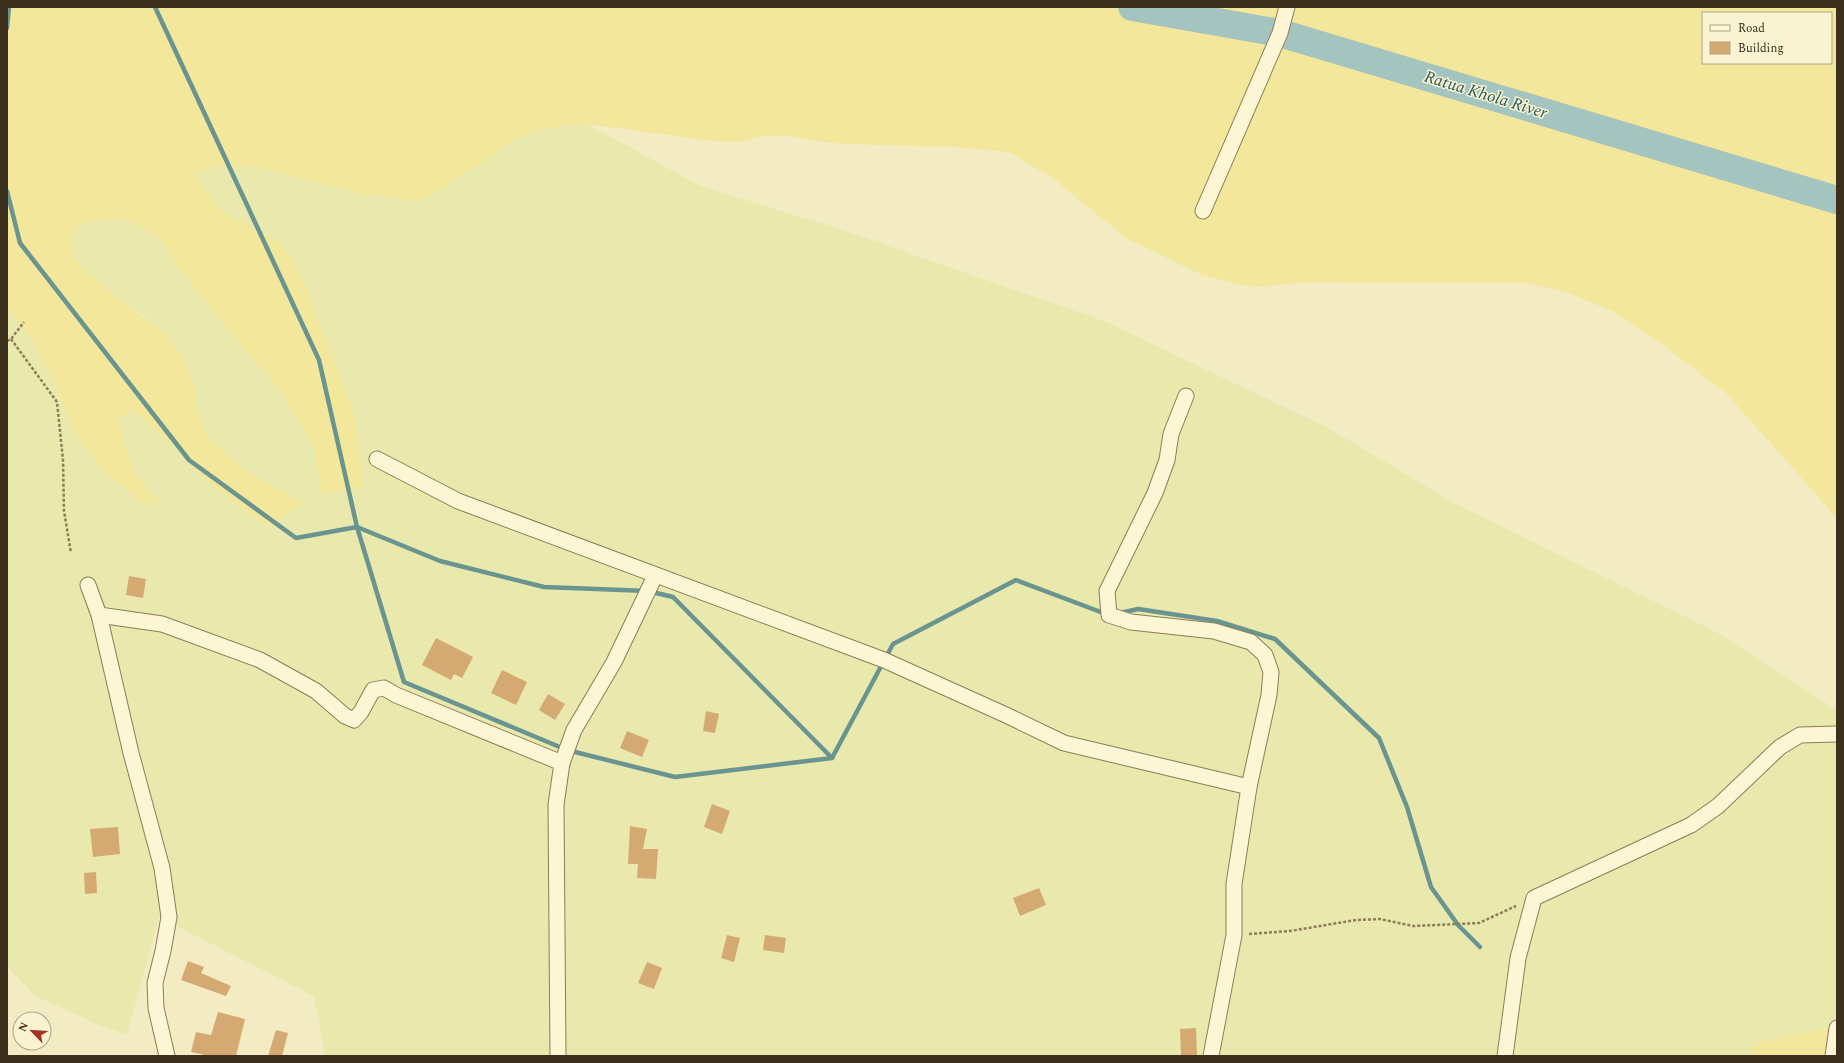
<svg xmlns="http://www.w3.org/2000/svg" width="1844" height="1063" font-family="Spectral,serif">
<style>
.farmland{fill:#e9e8ad}
.sand{fill:#f2e79b;fill-rule:evenodd}
.lines{fill:none;stroke-linecap:round;stroke-linejoin:round}
.stream{stroke:#699490;stroke-width:4.5}
.river{stroke:#a4c4c0;stroke-width:28}
.building{fill:#d5aa72}
.street-casing{stroke:#8e7c56;stroke-width:17}
.path{stroke:#8e7c56;stroke-width:2.5;stroke-dasharray:3 2;stroke-linecap:butt}
.street{stroke:#fcf6d5;stroke-width:15}
.labels{text-anchor:middle;stroke-width:3;stroke-linejoin:round;paint-order:stroke}
.water-label{font-size:17px;font-style:italic;fill:#2a595e;stroke:#f9f3d1}
</style>
<rect width="100%" height="100%" fill="#f3ebc1"/>
<polygon class="farmland" points="587,124 700,186 842,230 1104,321 1326,427 1456,504 1716,632 1837,710 1837,1026 1755,1043 1752,1056 325,1056 314,996 159,917 127,1035 97,1024 35,996 7,966 7,307 32,338 54,381 74,431 102,469 143,504 161,503 132,469 117,418 132,410 167,440 303,503 241,468 206,434 196,407 195,389 149,320 109,291 82,267 74,257 72,250 71,237 79,226 85,222 117,218 124,219 144,228 164,243 176,265 284,397 315,449 321,495 364,487 277,240 221,211 195,174 212,167 257,167 363,194 442,189 463,174 485,161 507,144 532,132 560,126"/>
<g class="sand">
<path d="M7,7H1837V518L1726,393L1651,336L1612,311L1568,293L1529,283L1304,282L1258,287L1233,283L1200,274L1126,238L1054,179L1008,152L955,147L844,144L817,141L791,136H763L739,142L713,141L587,124L560,126L532,132L507,144L485,161L463,174L442,189L419,201L363,194L257,167H212L195,174L221,211L277,240L294,261L305,284L354,414L364,487L321,495L315,449L284,397L176,265L164,243L144,228L124,219H104L85,222L79,226L71,237L72,250L74,257L82,267L109,291L165,334L188,367L195,389L196,407L206,434L241,468L303,503L268,527L213,486L167,440L132,410L118,418L132,469L161,503L143,504L102,469L74,431L54,381L32,338L7,307ZM1703,13H1831V63H1703Z"/>
<polygon points="1837,1026 1837,1056 1752,1056 1755,1043"/>
</g>
<g class="lines">
<g class="stream">
<polyline points="155,7 319,360 357,527 404,682 567,750 675,777 832,758 893,644 1016,580 1106,614"/>
<polyline points="7,28 9,7"/>
<polyline points="7,191 20,243 189,460 296,538 357,527 440,561 544,587 648,591 673,597 832,758"/>
<polyline points="1120,613 1138,609 1217,621 1275,639 1379,738 1407,807 1431,887 1458,925 1480,947"/>
</g>
<polyline class="river" points="1132,7 1280,33 1837,200"/>
</g>
<g class="building">
<polygon points="129,576 146,579 143,598 126,595"/>
<polygon points="436,638 473,657 462,678 454,674 451,680 422,665"/>
<polygon points="502,670 527,682 516,705 491,693"/>
<polygon points="548,694 565,704 555,720 539,710"/>
<polygon points="706,711 719,714 715,733 703,731"/>
<polygon points="627,731 649,740 642,757 620,748"/>
<polygon points="712,804 730,811 722,834 704,827"/>
<polygon points="630,826 647,829 643,849 658,849 656,879 637,878 638,864 628,864"/>
<polygon points="118,827 120,854 93,857 90,829"/>
<polygon points="96,872 97,893 85,894 84,873"/>
<polygon points="1039,888 1046,905 1020,916 1013,898"/>
<polygon points="727,935 740,938 734,962 721,958"/>
<polygon points="765,935 786,938 784,953 763,950"/>
<polygon points="188,961 204,967 201,973 231,986 226,996 181,980"/>
<polygon points="647,962 662,968 654,989 638,983"/>
<polygon points="218,1012 245,1019 236,1056 209,1056 191,1052 196,1032 211,1035"/>
<polygon points="1196,1028 1197,1056 1181,1056 1180,1029"/>
<polygon points="276,1030 288,1033 282,1056 268,1056"/>
</g>
<g class="lines">
<g class="street-casing">
<g id="street">
<polyline points="1203,211 1280,33 1287,7"/>
<polyline points="1186,396 1171,434 1167,460 1155,493 1107,591 1109,615 1131,622 1214,631 1251,642 1265,655 1271,672 1269,695 1249,787 1234,884 1234,935 1211,1056"/>
<polyline points="377,459 458,501 884,660 1006,715 1064,743 1249,787"/>
<polyline points="88,585 99,615 131,753 162,868 169,917 163,951 155,983 156,1008 167,1056"/>
<polyline points="99,615 162,624 260,660 316,691 345,716 354,720 361,712 373,690 384,688 396,695 562,763 556,805 558,1056"/>
<polyline points="562,763 574,730 614,662 655,576"/>
<polyline points="1505,1056 1518,958 1534,898 1691,825 1718,806 1780,747 1800,735 1837,734"/>
<polyline points="1833,1056 1837,1028"/>
</g>
</g>
<g class="path">
<polyline points="11,339 57,402 63,460 64,511 71,553"/>
<polyline points="7,341 11,339 24,322"/>
<polyline points="1249,934 1290,931 1356,920 1380,919 1413,926 1479,923 1516,906"/>
</g>
<use href="#street" class="street"/>
</g>
<g class="labels">
<g class="water-label">
<text transform="translate(1486 94) rotate(17)" y="6">Ratua Khola River</text>
</g>
</g>
<rect width="1844" height="1063" fill="none" stroke="#3c301c" stroke-width="16"/>
<rect x="1702" y="12" width="130" height="52" fill="#f9f3d1" stroke="#ada589"/>
<rect x="1710" y="25" width="20" height="6" fill="#fcf6d5" stroke="#ada589"/>
<text x="1738" y="32" font-size="12" fill="#3c301c">Road</text>
<rect x="1710" y="42" width="20" height="12" fill="#d5aa72" stroke="#ada589"/>
<text x="1738" y="52" font-size="12" fill="#3c301c">Building</text>
<g transform="translate(32 1031) rotate(295)"><circle r="19" fill="#f9f3d1" stroke="#ada589"/>
<path d="M0-3L7 15L0 10L-7 15Z" fill="#a4321f"/>
<text y="-6" font-size="11" font-weight="bold" text-anchor="middle" fill="#3c301c">N</text>
</g>
</svg>
